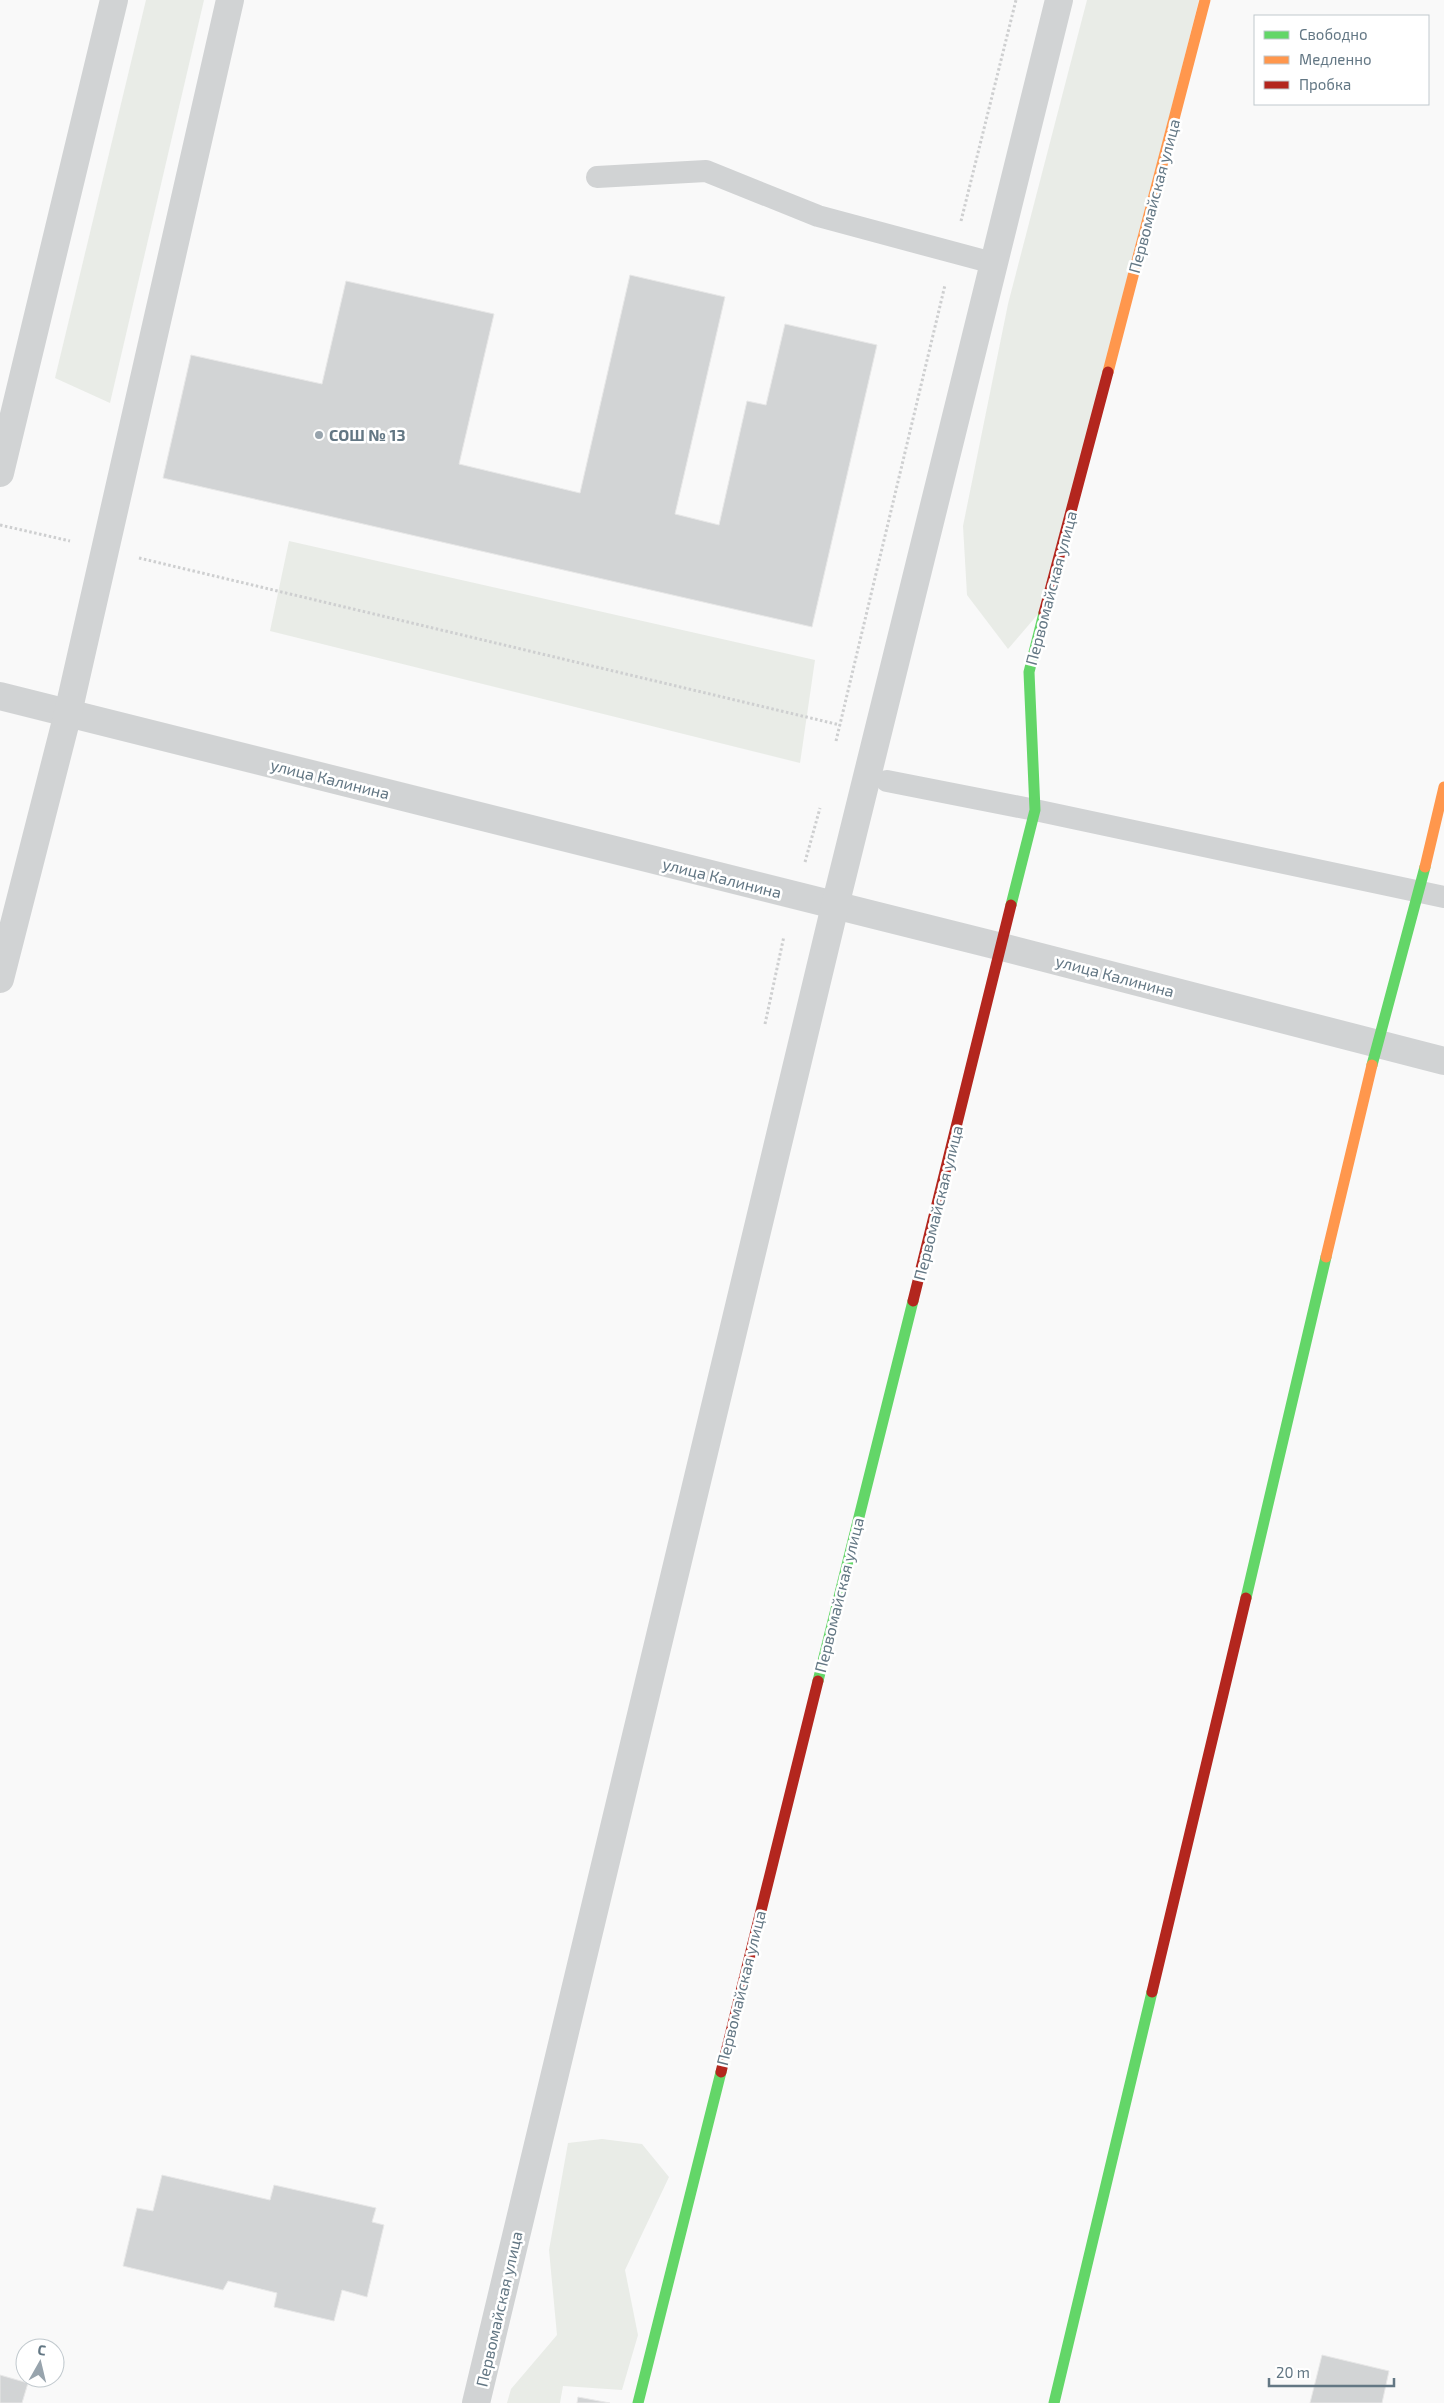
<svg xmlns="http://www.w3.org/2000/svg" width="1444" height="2403" font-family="'Exo 2',sans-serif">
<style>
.green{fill:#e9ece7}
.building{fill:#d2d4d5;stroke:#e8e8e8}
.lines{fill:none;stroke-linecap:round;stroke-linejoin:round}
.path{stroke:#cecfd0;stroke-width:3;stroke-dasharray:2.5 2.5;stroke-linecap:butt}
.lane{stroke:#d1d3d4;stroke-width:22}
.street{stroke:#d1d3d4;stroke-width:28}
.fast{stroke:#63d668;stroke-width:11}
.slow{stroke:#ff974d;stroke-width:11}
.jam{stroke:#b3261e;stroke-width:11}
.poi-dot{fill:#98a4ad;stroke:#fff;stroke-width:2}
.labels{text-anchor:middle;stroke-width:5;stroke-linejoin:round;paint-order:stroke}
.street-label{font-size:16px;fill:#637784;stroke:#fff}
.poi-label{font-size:16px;font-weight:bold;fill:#637784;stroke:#fff;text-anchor:start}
</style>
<rect width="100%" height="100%" fill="#f9f9f9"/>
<g class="green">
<polygon points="146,0 204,0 110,403 55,378"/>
<polygon points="1087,0 1199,0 1045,606 1008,649 967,595 963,526 1008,304"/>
<polygon points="289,541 815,660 800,763 270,631"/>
<polygon points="602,2139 642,2144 669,2177 625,2270 638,2335 622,2390 563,2386 560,2403 507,2403 511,2389 557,2335 549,2250 568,2143"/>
</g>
<g class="building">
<polygon points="630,275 725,297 675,514 719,525 747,401 766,405 785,324 877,345 812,627 163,478 191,355 322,384 346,281 494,314 459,464 580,493"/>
<polygon points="162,2175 270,2200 274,2185 376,2208 372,2222 384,2225 367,2297 342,2290 334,2321 274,2307 277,2293 228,2281 223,2290 123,2266 137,2208 153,2211"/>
<polygon points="1322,2355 1389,2371 1382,2403 1310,2403"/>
<polygon points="0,2375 28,2383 22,2403 0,2403"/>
<polygon points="578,2397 610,2403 577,2403"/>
</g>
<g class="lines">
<g class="path">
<polyline points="961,221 1016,0"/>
<polyline points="0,525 70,541"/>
<polyline points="139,558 840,725"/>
<polyline points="836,741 945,285"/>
<polyline points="805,862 820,808"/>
<polyline points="765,1024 784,936"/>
</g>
<g class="lane">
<polyline points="597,177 706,171 818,216 993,263"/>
<polyline points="887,781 1035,810 1444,897"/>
</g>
<g class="street">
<polyline points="0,473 114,0"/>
<polyline points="0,696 1002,947 1444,1061"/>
<polyline points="0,979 68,713 230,0"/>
<polyline points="476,2403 835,906 1059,0"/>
</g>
<g class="fast">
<polyline points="1011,905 1035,810 1029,672 1044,613"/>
<polyline points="1372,1065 1425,867"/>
<polyline points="1246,1598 1326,1257"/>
<polyline points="818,1681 913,1301"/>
<polyline points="638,2403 721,2072"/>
<polyline points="1054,2403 1152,1992"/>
</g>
<g class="slow">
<polyline points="1108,372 1205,0"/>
<polyline points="1425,867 1444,787"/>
<polyline points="1326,1257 1372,1065"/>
</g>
<g class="jam">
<polyline points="1044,613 1108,372"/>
<polyline points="913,1301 1011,905"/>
<polyline points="1152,1992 1246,1598"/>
<polyline points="721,2072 818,1681"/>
</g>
</g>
<circle class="poi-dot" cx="319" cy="435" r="5"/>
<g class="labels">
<g class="street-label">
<text transform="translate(1154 196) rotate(-75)" y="6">Первомайская улица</text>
<text transform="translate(1051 588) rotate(-75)" y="6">Первомайская улица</text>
<text transform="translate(330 779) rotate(14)" y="6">улица Калинина</text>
<text transform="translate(722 878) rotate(14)" y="6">улица Калинина</text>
<text transform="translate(1115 976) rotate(15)" y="6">улица Калинина</text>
<text transform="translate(938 1203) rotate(-76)" y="6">Первомайская улица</text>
<text transform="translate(839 1595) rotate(-76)" y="6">Первомайская улица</text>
<text transform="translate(741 1988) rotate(-76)" y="6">Первомайская улица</text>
<text transform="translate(499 2309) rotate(-77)" y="6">Первомайская улица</text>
</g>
<g class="poi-label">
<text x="329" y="441">СОШ № 13</text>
</g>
</g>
<rect x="1254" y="15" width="175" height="90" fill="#ffffff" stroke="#c1c9ce"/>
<rect x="1264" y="31" width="25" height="8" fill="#63d668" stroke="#c1c9ce"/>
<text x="1299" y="40" font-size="15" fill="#637784">Свободно</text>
<rect x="1264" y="56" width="25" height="8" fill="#ff974d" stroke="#c1c9ce"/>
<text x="1299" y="65" font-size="15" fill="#637784">Медленно</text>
<rect x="1264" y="81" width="25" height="8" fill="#b3261e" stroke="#c1c9ce"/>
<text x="1299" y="90" font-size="15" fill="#637784">Пробка</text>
<g transform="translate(40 2363) rotate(8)"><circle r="24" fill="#ffffff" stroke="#c1c9ce"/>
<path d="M0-4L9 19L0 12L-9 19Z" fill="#98a4ad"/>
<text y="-8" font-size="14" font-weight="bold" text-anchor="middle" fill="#637784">С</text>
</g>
<path d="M1269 2378v8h125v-8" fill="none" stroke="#637784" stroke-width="2.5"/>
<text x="1276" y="2378" font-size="15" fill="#637784" stroke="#ffffff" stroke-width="4" paint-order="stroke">20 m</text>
</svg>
